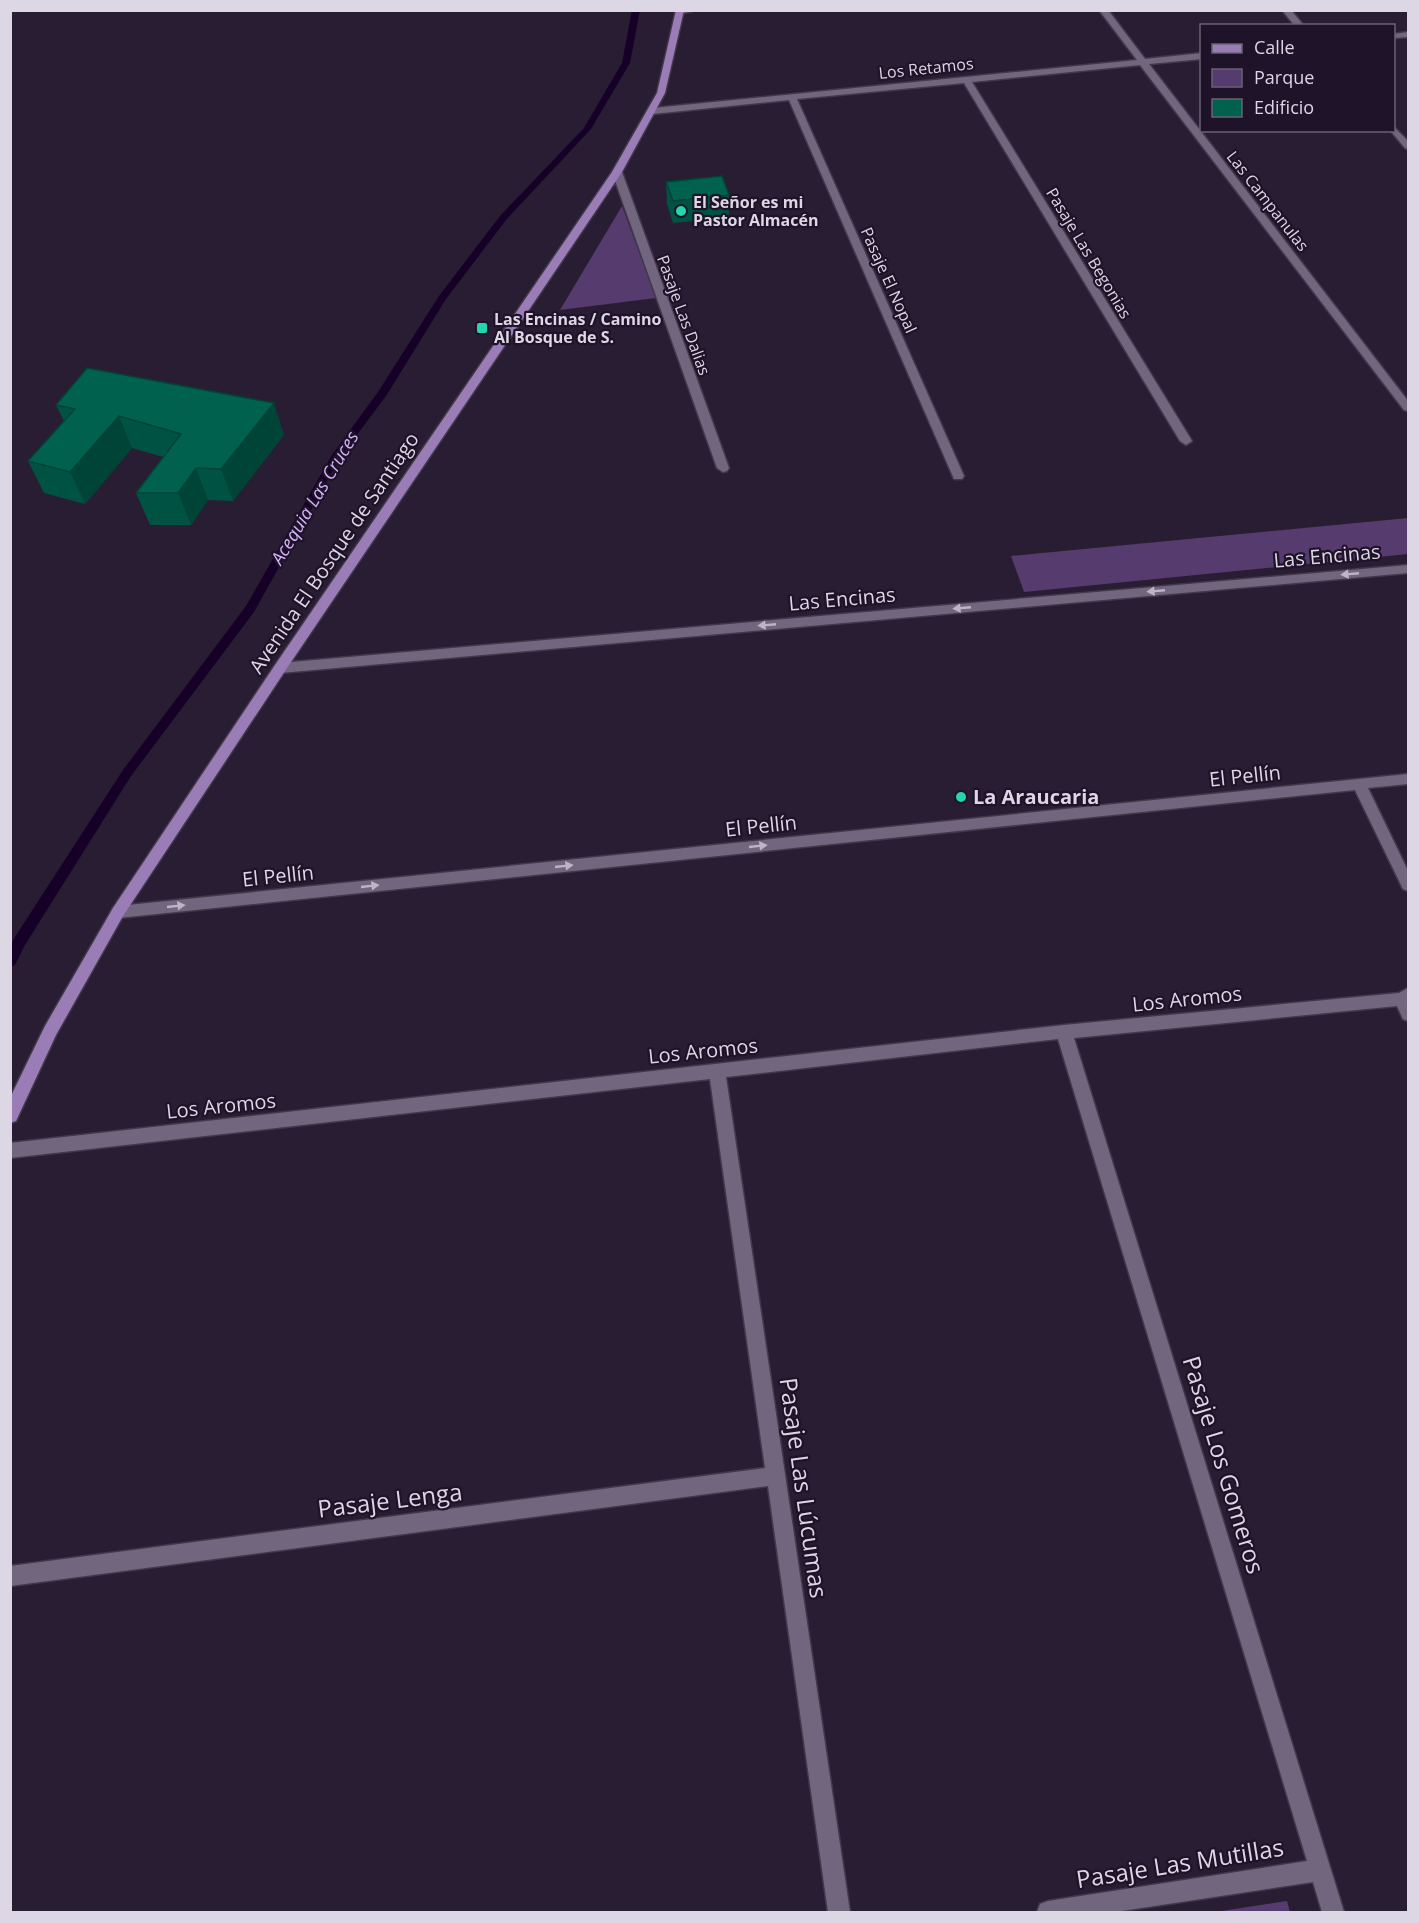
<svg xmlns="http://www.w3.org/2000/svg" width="1419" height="1923" font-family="'Open Sans',sans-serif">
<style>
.green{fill:#563b6e}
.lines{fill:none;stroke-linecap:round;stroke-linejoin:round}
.stream{fill:#160027;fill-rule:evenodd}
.minor-casing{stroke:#42384a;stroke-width:3}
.major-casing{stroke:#42384a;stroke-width:3}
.minor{fill:#72667f;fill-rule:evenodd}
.major{fill:#9a7cb6;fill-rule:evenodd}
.wall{fill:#005343}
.shaded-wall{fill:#004437}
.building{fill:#00614e;stroke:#004437;stroke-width:1.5}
.oneway{fill:#bdb4c6}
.poi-dot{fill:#24d5ae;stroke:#1e1328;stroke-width:2}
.labels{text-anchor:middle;stroke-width:4.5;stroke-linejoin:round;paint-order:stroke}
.far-street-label{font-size:16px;fill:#ddd6e4;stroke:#1e1328}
.far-poi-label{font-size:16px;font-weight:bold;fill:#ddd6e4;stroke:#1e1328;text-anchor:start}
.far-water-label{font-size:18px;font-style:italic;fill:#d8b2fc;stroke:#1e1328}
.street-label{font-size:20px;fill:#ddd6e4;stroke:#1e1328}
.poi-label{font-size:20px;font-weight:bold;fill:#ddd6e4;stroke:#1e1328;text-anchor:start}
.near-street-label{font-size:24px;fill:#ddd6e4;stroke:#1e1328}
</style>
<rect width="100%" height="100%" fill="#281d32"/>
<g class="green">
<polygon points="622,206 656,298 560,310"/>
<polygon points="1408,518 1408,554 1024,592 1011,556"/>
<polygon points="1287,1901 1290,1912 1215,1912"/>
</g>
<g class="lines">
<polygon class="stream" points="632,10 640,10 630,63 591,129 506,220 446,299 386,396 341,456 254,612 131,776 25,945 15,965 10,967 10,946 15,937 123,770 246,606 332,455 378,392 439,296 500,216 584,128 622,63"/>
<g class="minor-casing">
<g id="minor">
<polygon points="696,10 680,14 676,11 676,10"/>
<polygon points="1099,10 1108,10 1145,59 1202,53 1202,59 1149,64 1408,401 1408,411 1404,410 1140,65 972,82 1192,441 1186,445 1180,441 964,83 797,99 964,476 962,479 954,479 789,100 653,114 648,111 653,108 1137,60"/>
<polygon points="1282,10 1291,10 1304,26 1295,26"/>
<polygon points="1408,32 1408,37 1394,38 1394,34"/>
<polygon points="1394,127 1408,141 1408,149 1405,148 1390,130 1394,130"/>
<polygon points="617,169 622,172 729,468 727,471 723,472 717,468 612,172"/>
<polygon points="1408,565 1408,573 280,673 274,668 280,663"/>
<polygon points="1408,774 1408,784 1368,788 1408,871 1408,891 1403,889 1355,790 118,918 113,916 111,912 113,908 118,906"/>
<polygon points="1408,988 1408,1021 1403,1019 1397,1006 1074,1038 1344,1912 1322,1912 1313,1882 1115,1912 1037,1912 1040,1904 1048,1901 1307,1861 1058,1039 726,1077 850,1912 828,1912 768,1486 10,1586 10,1566 765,1468 710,1079 10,1158 10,1143 1064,1025 1399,993"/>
</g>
</g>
<g class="major-casing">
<polygon id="major" points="676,10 684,10 665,93 622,172 285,671 123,916 56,1035 16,1121 10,1123 10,1098 45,1026 113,908 275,665 612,172 657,93"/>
</g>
<use href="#minor" class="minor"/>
<use href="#major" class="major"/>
</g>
<g class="wall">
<polygon points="666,182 729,195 729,218 673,223 667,204"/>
<polygon points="56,405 284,435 233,501 208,500 191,525 150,525 136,493 163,457 132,448 85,504 44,493 28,461 64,421"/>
</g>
<g class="shaded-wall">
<polygon points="274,403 284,435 233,501 221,469"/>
<polygon points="119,416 132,448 85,504 70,472"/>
<polygon points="196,468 208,500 191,525 178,493"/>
</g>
<g class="building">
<polygon points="722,176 729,195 673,201 666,182"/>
<polygon points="87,368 274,403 221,469 196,468 178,493 136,493 181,434 119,416 70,472 28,461 75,409 56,405"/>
</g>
<defs><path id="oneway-solid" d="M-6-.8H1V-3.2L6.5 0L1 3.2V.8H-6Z" transform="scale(1.5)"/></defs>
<g class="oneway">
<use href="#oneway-solid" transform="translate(1350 574) rotate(175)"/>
<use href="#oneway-solid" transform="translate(1156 591) rotate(175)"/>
<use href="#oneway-solid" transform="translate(962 608) rotate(175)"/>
<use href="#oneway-solid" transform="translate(767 625) rotate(175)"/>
<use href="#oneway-solid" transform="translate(758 846) rotate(-6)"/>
<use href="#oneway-solid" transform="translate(564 866) rotate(-6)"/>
<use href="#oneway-solid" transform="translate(370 886) rotate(-6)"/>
<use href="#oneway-solid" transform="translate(176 906) rotate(-6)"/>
</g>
<g class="poi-dot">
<circle cx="681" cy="211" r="6"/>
<rect x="476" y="322" width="12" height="12" rx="3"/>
<circle cx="961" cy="797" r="6"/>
</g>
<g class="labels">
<g class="far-street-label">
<text transform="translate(926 68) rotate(-6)" y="6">Los Retamos</text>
<text transform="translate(1268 201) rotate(52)" y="6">Las Campanulas</text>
<text transform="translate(1089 253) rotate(59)" y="6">Pasaje Las Begonias</text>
<text transform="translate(889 280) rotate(66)" y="6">Pasaje El Nopal</text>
<text transform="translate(684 315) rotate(70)" y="6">Pasaje Las Dalias</text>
</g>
<g class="far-poi-label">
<text x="693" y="208">El Señor es mi<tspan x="693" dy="18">Pastor Almacén</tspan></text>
<text x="494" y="325">Las Encinas / Camino<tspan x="494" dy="18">Al Bosque de S.</tspan></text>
</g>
<g class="far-water-label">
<text transform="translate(315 498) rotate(-59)" y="6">Acequia Las Cruces</text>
</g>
<g class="street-label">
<text transform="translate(334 553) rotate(-56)" y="7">Avenida El Bosque de Santiago</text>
<text transform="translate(1327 556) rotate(-5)" y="7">Las Encinas</text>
<text transform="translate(842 599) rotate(-5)" y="7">Las Encinas</text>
<text transform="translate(1245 776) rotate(-6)" y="7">El Pellín</text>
<text transform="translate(761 826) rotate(-6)" y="7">El Pellín</text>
<text transform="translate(278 876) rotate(-6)" y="7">El Pellín</text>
<text transform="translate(1187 999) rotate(-6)" y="7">Los Aromos</text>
<text transform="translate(703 1051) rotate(-6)" y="7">Los Aromos</text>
<text transform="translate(221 1106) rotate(-6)" y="7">Los Aromos</text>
</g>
<g class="poi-label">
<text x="973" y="804">La Araucaria</text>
</g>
<g class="near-street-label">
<text transform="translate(1223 1465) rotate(73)" y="8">Pasaje Los Gomeros</text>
<text transform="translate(803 1488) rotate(82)" y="8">Pasaje Las Lúcumas</text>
<text transform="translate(390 1501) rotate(-7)" y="8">Pasaje Lenga</text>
<text transform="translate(1180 1864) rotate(-9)" y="8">Pasaje Las Mutillas</text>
</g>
</g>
<rect width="1419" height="1923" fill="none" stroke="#ddd6e4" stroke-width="24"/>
<rect x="1200" y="24" width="195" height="108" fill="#1e1328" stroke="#6a6173" stroke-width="1.5"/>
<rect x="1212" y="44" width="30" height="9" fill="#9a7cb6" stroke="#6a6173" stroke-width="1.5"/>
<text x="1254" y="54" font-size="18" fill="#ddd6e4">Calle</text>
<rect x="1212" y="69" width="30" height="18" fill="#563b6e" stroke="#6a6173" stroke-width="1.5"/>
<text x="1254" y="84" font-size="18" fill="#ddd6e4">Parque</text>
<rect x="1212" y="99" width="30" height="18" fill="#00614e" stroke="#6a6173" stroke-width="1.5"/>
<text x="1254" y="114" font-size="18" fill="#ddd6e4">Edificio</text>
</svg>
